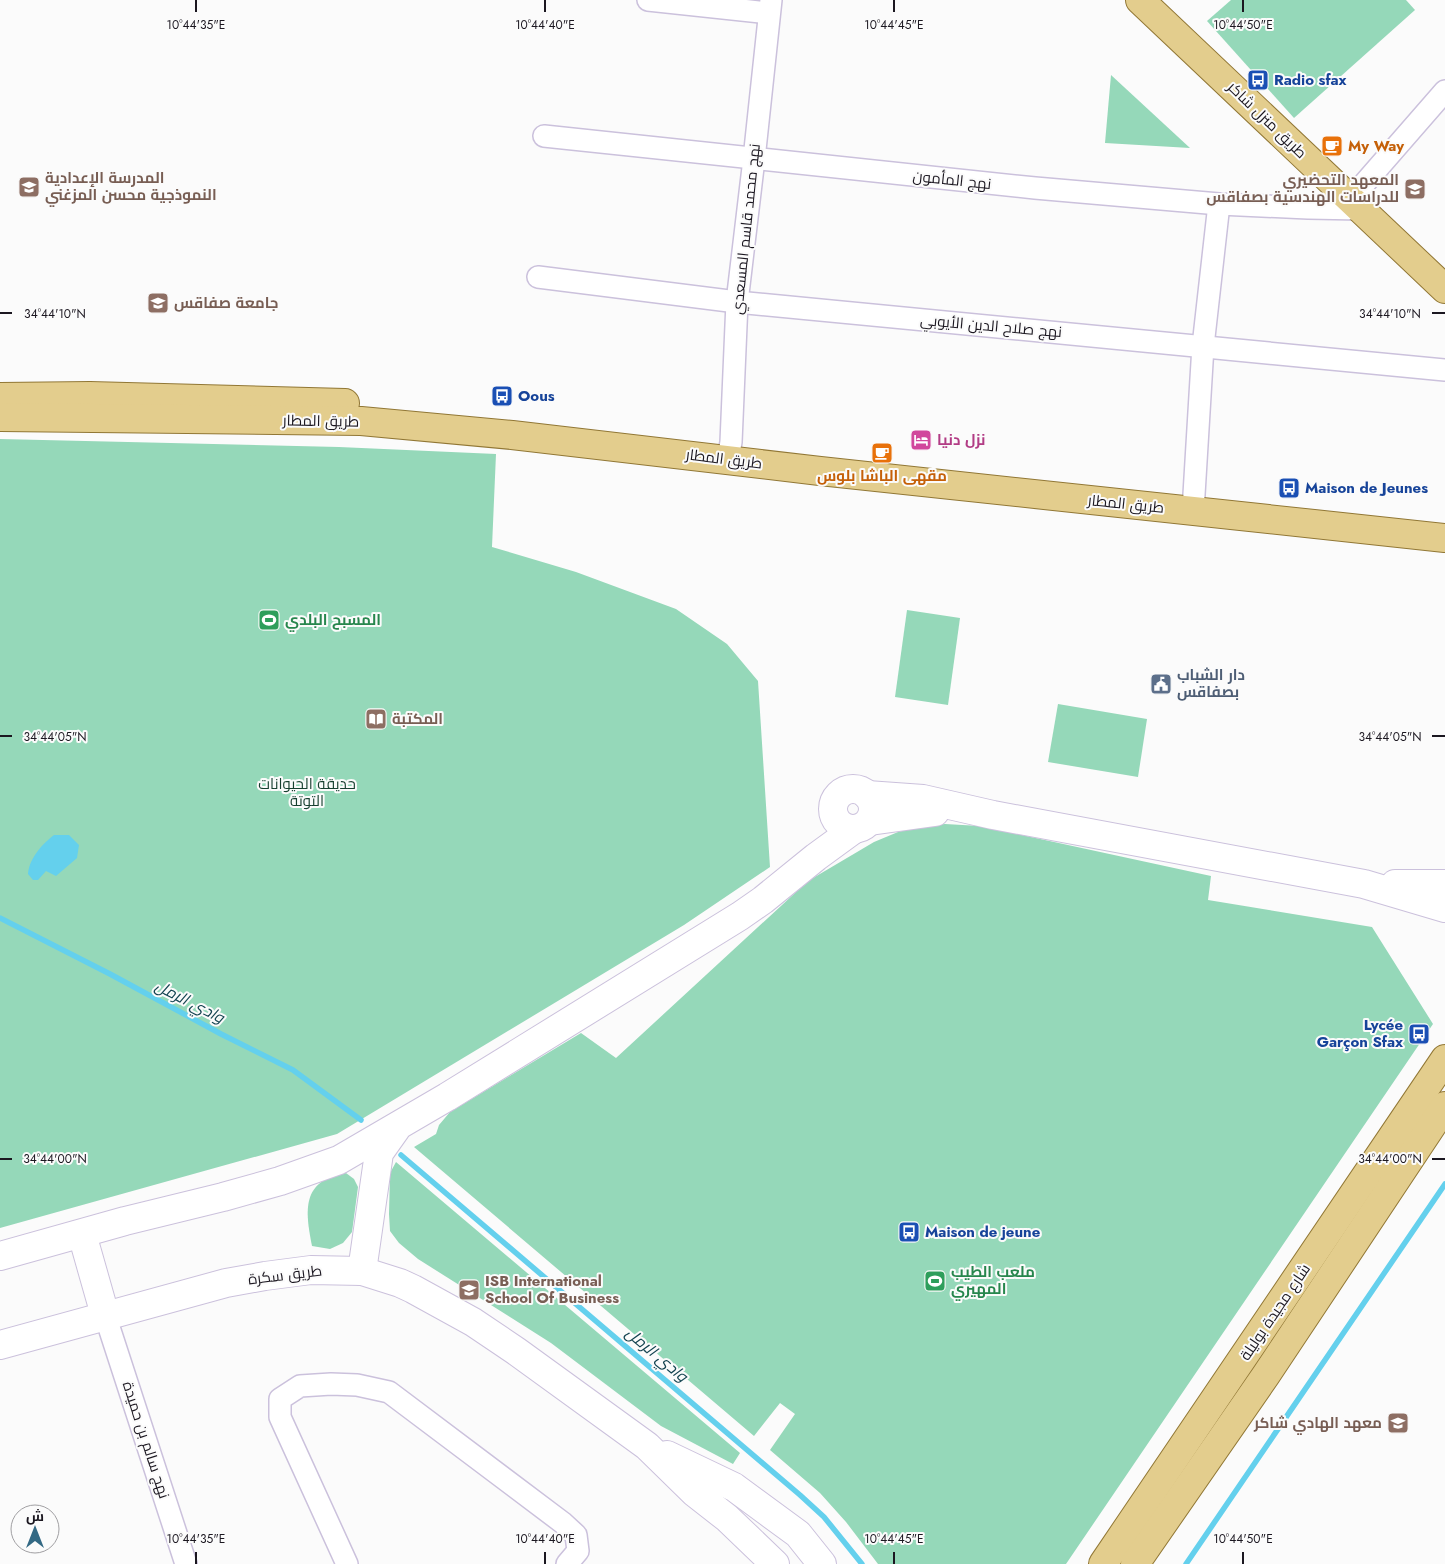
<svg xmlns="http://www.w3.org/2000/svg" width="1445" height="1564" font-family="Jost,Cairo,sans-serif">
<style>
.green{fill:#95d8b9}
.water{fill:#64d0ed}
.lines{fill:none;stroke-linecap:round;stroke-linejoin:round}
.stream{stroke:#64d0ed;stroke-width:5.5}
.street-casing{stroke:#cbc1dc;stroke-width:24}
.secondary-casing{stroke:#cbc1dc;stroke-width:30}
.primary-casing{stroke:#917735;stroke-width:30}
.street{stroke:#fff;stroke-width:21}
.secondary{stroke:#fff;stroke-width:28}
.primary{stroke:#e3cd8d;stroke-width:28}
.ticks{fill:none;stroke:#1b1720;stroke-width:2}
.labels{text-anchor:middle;stroke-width:4;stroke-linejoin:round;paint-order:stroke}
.transit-label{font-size:15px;font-weight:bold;fill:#164399;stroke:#fbfbfb;text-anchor:start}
.street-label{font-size:15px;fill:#1b1720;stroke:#fbfbfb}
.food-label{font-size:15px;font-weight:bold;fill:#c56008;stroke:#fbfbfb;text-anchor:start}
.education-label{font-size:15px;font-weight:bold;fill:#785e54;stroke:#fbfbfb;text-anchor:start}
.hotel-label{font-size:15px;font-weight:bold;fill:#b23c85;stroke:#fbfbfb;text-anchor:start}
.leisure-label{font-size:15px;font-weight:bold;fill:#27864d;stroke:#fbfbfb;text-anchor:start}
.service-label{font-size:15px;font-weight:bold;fill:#4e5e75;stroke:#fbfbfb;text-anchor:start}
.park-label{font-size:15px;fill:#163f2f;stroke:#fbfbfb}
.water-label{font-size:16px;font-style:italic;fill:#134350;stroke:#fbfbfb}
.ticks-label{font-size:12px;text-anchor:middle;fill:#1b1720;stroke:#fbfbfb;stroke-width:4;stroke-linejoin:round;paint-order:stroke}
</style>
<rect width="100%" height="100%" fill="#fbfbfb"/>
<g class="green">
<polygon points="1231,0 1406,0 1415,10 1294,118 1207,21"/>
<polygon points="1111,75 1190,148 1105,143"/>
<polygon points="0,439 339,447 496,454 492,547 576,572 676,609 727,644 758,681 770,867 684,925 337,1134 0,1228"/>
<polygon points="907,610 960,618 948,705 895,697"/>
<polygon points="1058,704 1147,719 1138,777 1048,762"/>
<polygon points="945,824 980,826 1211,876 1208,900 1372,927 1433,1024 1066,1564 878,1564 846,1522 820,1493 770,1450 795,1414 780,1403 754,1436 414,1147 436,1134 439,1125 450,1112 581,1033 616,1058 808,881 874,842 898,832 922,826"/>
<polygon points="396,1162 740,1453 733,1464 661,1426 551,1343 418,1259 399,1243 390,1231 389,1214 390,1173"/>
<path d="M346,1173L354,1179L358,1187L352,1232L343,1243L330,1249L312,1246C305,1211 301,1180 346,1173Z"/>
</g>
<path class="water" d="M54,835H69L79,845L77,858L56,876L46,871L38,880H33L28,874C29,859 42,844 54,835Z"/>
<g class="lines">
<g class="stream">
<polyline points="0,918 110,974 221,1034 293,1070 361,1120"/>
<polyline points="401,1155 800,1495 824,1517 862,1564"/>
<polyline points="1186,1564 1445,1184"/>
</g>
<g class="street-casing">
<g id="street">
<polyline points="648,0 769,13"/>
<polyline points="544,136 1035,188 1219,204 1308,208 1361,209"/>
<polyline points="1350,200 1445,91"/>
<polyline points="538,277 737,302 1445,370"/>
<polyline points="728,459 731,442 737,302 754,159 771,0"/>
<polyline points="1193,511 1203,346 1219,204"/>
<polyline points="105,1315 186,1564"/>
<polyline points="347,1564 280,1417 280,1399 300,1386 331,1384 357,1385 389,1392 563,1523 576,1535 578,1551 567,1564"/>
</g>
</g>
<g class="secondary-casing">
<g id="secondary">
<circle cx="853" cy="809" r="20"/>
<polyline points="867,795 923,799 993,815 1364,884 1445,908"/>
<polyline points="870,821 935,812"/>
<polyline points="1395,884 1445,884"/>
<polyline points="82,1234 105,1315"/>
<polyline points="0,1256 125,1221 223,1197 280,1181 339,1160 447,1097 740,916 763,900 816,857 853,830"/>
<polyline points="362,1271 379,1153 396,1129"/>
<polyline points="0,1345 226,1283 265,1276 311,1270 362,1271 400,1283 413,1289 473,1322 516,1351 647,1446 695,1493 727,1518 775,1564"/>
<polyline points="667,1455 734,1487 798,1534 822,1564"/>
</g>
</g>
<g class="primary-casing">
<g id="primary">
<polyline points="1140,0 1445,289"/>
<polyline points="0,397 90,396 345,403"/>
<polyline points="0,417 361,421 512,435 820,471 1445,538"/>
<polyline points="1103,1564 1445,1059"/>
<polyline points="1135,1564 1266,1375 1445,1106"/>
</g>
</g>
<use href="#street" class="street"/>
<use href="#secondary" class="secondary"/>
<use href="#primary" class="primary"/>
</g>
<path class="ticks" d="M196,0V12M545,0V12M894,0V12M1243,0V12M0,313H12M1432,313H1445M0,736H12M1432,736H1445M0,1159H12M1432,1159H1445M196,1552V1564M545,1552V1564M894,1552V1564M1243,1552V1564"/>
<defs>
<g id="bus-square" transform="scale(1.125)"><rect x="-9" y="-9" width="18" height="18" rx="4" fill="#1a4fb4" stroke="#fbfbfb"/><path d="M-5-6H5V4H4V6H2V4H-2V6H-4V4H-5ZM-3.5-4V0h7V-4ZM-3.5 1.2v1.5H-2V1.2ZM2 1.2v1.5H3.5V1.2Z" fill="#fff"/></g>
<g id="cafe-square" transform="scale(1.125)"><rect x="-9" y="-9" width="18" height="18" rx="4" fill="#e8710a" stroke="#fbfbfb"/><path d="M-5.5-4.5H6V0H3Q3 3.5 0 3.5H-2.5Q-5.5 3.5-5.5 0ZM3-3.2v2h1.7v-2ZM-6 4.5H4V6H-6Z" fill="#fff"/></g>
<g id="school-square" transform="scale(1.125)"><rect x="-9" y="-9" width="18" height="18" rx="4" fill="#8d6e63" stroke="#fbfbfb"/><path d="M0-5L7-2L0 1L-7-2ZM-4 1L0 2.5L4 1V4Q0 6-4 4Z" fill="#fff"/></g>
<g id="university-square" transform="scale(1.125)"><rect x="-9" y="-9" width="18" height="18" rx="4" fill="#8d6e63" stroke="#fbfbfb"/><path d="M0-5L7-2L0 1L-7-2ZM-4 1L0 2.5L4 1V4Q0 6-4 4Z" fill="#fff"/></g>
<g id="hotel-square" transform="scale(1.125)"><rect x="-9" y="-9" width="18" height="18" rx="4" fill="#d1479c" stroke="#fbfbfb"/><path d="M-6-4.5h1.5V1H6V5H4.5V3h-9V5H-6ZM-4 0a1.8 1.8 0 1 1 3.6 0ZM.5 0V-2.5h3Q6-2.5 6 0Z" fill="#fff"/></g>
<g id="stadium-square" transform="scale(1.125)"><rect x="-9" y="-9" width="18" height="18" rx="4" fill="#2e9e5b" stroke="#fbfbfb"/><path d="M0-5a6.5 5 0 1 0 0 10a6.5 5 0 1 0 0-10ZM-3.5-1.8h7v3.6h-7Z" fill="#fff"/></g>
<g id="civic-square" transform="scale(1.125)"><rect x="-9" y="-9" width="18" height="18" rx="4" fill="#5c6f8a" stroke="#fbfbfb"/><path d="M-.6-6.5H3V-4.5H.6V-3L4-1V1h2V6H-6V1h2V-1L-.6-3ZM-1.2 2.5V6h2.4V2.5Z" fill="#fff"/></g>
<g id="library-square" transform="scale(1.125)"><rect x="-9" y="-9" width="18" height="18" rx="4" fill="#8d6e63" stroke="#fbfbfb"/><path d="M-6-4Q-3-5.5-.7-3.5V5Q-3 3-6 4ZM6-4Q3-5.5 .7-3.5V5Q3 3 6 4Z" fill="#fff"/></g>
</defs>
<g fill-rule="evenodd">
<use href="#bus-square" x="1258" y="80"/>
<use href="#cafe-square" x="1332" y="146"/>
<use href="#school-square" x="29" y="187"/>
<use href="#university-square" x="1415" y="189"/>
<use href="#university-square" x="158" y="303"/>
<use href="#bus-square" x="502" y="396"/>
<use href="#hotel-square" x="921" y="440"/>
<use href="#cafe-square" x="882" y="453"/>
<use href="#bus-square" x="1289" y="488"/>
<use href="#stadium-square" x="269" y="620"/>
<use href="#civic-square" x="1161" y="684"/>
<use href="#library-square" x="376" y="719"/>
<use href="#bus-square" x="1419" y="1034"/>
<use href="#bus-square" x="909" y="1232"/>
<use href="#stadium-square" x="935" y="1281"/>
<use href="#university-square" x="469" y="1290"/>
<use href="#school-square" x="1398" y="1423"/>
</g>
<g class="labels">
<g class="transit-label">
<text x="1274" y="85">Radio sfax</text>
<text x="518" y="401">Oous</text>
<text x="1305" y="493">Maison de Jeunes</text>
<text x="1403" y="1030" text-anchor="end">Lycée<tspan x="1403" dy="17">Garçon Sfax</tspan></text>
<text x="925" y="1237">Maison de jeune</text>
</g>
<g class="street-label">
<text transform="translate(1267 120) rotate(44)" y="5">طريق منزل شاكر</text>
<text transform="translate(952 180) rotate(6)" y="5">نهج المأمون</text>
<text transform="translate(746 229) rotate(-84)" y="5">نهج محمد قاسم المسعدي</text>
<text transform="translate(991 326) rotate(5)" y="5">نهج صلاح الدين الأيوبي</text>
<text transform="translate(321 421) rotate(1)" y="5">طريق المطار</text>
<text transform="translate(724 459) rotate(7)" y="5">طريق المطار</text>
<text transform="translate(1126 504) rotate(6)" y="5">طريق المطار</text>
<text transform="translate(285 1275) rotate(-7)" y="5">طريق سكرة</text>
<text transform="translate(1275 1312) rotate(-56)" y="5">شارع مجيدة بوليلة</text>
<text transform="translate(146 1440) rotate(72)" y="5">نهج سالم بن حميدة</text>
</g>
<g class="food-label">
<text x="1348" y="151">My Way</text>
<text x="882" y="481" text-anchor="middle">مقهى الباشا بلوس</text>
</g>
<g class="education-label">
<text x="45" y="183">المدرسة الإعدادية<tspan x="45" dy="17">النموذجية محسن المزغني</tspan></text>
<text x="1399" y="185" text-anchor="end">المعهد التحضيري<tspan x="1399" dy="17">للدراسات الهندسية بصفاقس</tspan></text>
<text x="174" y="308">جامعة صفاقس</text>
<text x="392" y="724">المكتبة</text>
<text x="485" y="1286">ISB International<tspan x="485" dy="17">School Of Business</tspan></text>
<text x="1382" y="1428" text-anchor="end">معهد الهادي شاكر</text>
</g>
<g class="hotel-label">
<text x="937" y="445">نزل دنيا</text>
</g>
<g class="leisure-label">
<text x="285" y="625">المسبح البلدي</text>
<text x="951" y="1277">ملعب الطيب<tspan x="951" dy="17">المهيري</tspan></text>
</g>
<g class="service-label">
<text x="1177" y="680">دار الشباب<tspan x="1177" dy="17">بصفاقس</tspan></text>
</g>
<g class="park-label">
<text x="307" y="789">حديقة الحيوانات<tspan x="307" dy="17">التوتة</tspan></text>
</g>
<g class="water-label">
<text transform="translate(190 1001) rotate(27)" y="6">وادي الرمل</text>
<text transform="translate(657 1354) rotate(40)" y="6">وادي الرمل</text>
</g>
</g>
<g class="ticks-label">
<text x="196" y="29">10°44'35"E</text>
<text x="545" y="29">10°44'40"E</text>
<text x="894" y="29">10°44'45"E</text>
<text x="1243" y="29">10°44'50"E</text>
<text x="55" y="318">34°44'10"N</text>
<text x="1390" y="318">34°44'10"N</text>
<text x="55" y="741">34°44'05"N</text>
<text x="1390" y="741">34°44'05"N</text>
<text x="55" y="1163">34°44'00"N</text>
<text x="1390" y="1163">34°44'00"N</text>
<text x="196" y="1543">10°44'35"E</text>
<text x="545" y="1543">10°44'40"E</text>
<text x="894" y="1543">10°44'45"E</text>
<text x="1243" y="1543">10°44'50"E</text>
</g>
<g transform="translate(35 1529)"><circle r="24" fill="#fbfbfb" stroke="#a1a0a3"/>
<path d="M0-4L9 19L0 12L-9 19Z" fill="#336984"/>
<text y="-8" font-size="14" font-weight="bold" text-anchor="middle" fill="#1b1720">ش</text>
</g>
</svg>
